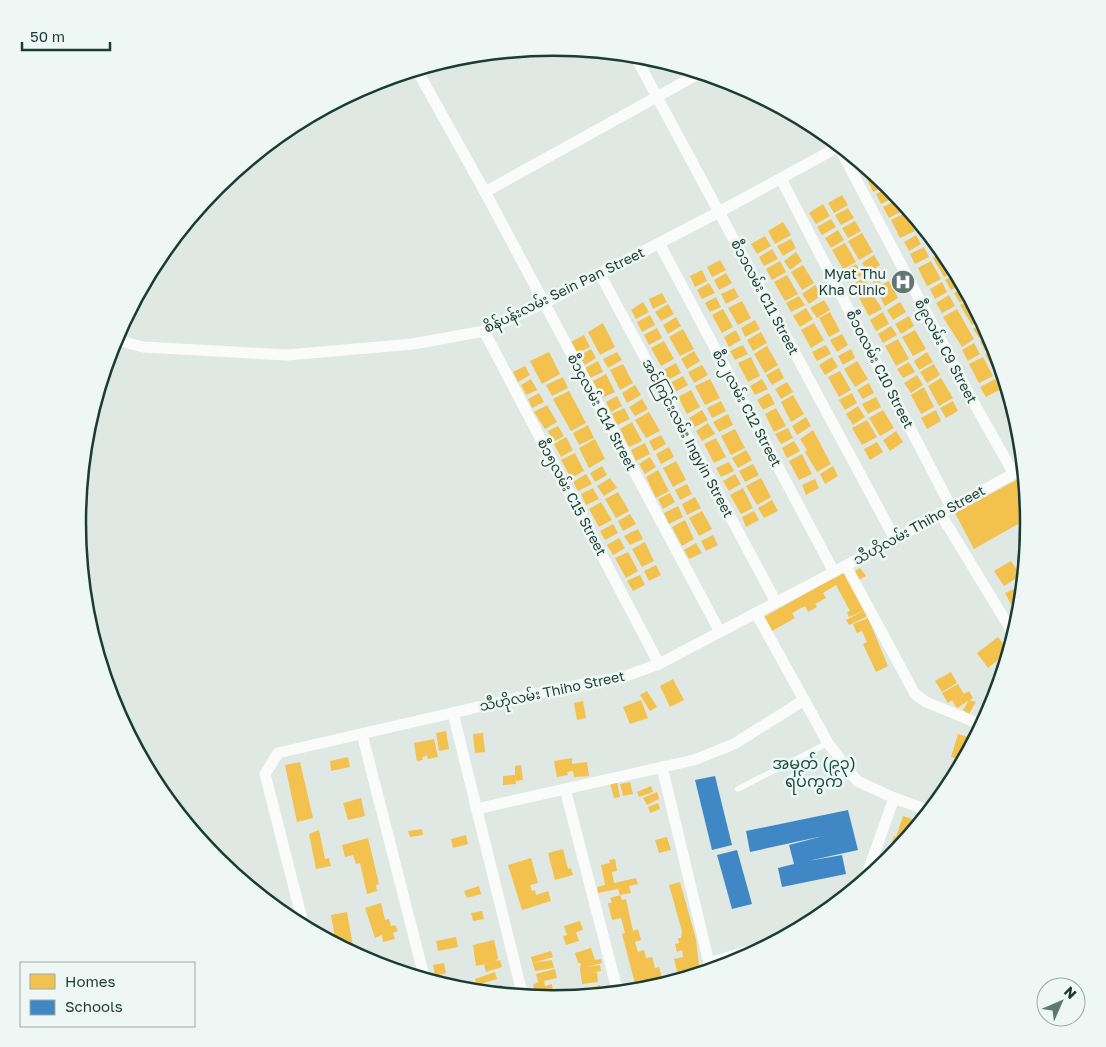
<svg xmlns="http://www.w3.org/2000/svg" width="1106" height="1047" font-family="'Golos Text','Noto Sans Myanmar',sans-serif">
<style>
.homes{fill:#f2c14e}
.schools{fill:#3f88c5}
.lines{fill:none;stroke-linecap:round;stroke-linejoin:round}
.service{stroke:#fafcfb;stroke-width:5.5}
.minor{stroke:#fafcfb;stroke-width:11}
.labels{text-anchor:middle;stroke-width:5;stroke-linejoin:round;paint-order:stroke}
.poi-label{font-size:14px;fill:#1d3b35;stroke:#eef7f3;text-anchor:end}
.street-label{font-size:14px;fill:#1d3b35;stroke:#eef7f3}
.quarter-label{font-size:16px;fill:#184f44;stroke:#eef7f3}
.rim{fill:none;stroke:#1d3b35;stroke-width:2.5}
</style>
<rect width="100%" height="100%" fill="#e0e8e4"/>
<g class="homes">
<polygon points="875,175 887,185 873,192 867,179"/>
<polygon points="890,187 895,197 881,204 876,194"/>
<polygon points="842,195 848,205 834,213 828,203"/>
<polygon points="897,200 902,211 889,218 883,207"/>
<polygon points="823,204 830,216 816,224 809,213"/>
<polygon points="848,208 854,218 841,225 835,215"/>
<polygon points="909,211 919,222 922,227 918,229"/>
<polygon points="905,213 915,231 900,238 891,220"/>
<polygon points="831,219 836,227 822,235 817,227"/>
<polygon points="855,221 861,231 848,238 842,228"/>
<polygon points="783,222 791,235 775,244 768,231"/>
<polygon points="838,230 844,240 831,248 825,238"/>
<polygon points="925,230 932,238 926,242 921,233"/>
<polygon points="862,233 873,252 859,260 848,241"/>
<polygon points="916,235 921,244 909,251 904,242"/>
<polygon points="765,236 771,246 757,254 751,244"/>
<polygon points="791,239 796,248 783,256 777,246"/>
<polygon points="934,242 941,250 933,254 928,245"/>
<polygon points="845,243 856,262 843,269 832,250"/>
<polygon points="924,247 929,257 915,264 910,254"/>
<polygon points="772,249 778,259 764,266 759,257"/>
<polygon points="796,252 802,261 790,270 784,261"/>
<polygon points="944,253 955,271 944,277 933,258"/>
<polygon points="874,255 880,265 868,273 862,263"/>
<polygon points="720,260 726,270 712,277 707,267"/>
<polygon points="780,261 786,272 772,280 766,269"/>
<polygon points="931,261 941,279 927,286 918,268"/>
<polygon points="856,264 863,275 850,282 844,272"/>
<polygon points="803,265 814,283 802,290 791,272"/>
<polygon points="882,268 887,278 875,285 869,276"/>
<polygon points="702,270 707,281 695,287 690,276"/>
<polygon points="726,273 732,283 719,290 714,280"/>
<polygon points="957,274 962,284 951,290 945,280"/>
<polygon points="787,275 798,294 785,301 774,282"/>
<polygon points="864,278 870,288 857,295 851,285"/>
<polygon points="889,281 898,298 885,306 875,288"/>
<polygon points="942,282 947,292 935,299 930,289"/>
<polygon points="709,283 715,293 702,299 697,290"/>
<polygon points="815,285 822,295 809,304 802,294"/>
<polygon points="964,287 969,297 960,303 954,293"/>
<polygon points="734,288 739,297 726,304 721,294"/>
<polygon points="871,291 882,309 869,316 859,298"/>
<polygon points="662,293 667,302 653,309 649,299"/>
<polygon points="949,295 955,306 942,313 936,303"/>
<polygon points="799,296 805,305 791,312 786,303"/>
<polygon points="716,297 721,307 710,312 705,303"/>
<polygon points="824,300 830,310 817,318 810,308"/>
<polygon points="971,300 981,319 972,325 960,305"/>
<polygon points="742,301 751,318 738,325 728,308"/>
<polygon points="643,302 649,312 636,319 631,310"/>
<polygon points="900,302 906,312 893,320 887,310"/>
<polygon points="668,304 674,314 661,321 655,312"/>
<polygon points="806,308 813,319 800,327 793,316"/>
<polygon points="723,309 733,327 722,333 712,315"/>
<polygon points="957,309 974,339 962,347 943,317"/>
<polygon points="830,312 840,331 829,337 819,318"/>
<polygon points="883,312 889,324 876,331 870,320"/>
<polygon points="650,315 655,325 642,332 637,322"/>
<polygon points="909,316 914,326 901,334 895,324"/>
<polygon points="676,317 681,326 668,334 663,325"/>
<polygon points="755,320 760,329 745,337 741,328"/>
<polygon points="983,322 988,333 979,338 973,329"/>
<polygon points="603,323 615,347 600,355 588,332"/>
<polygon points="814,323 824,340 811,348 801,330"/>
<polygon points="891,326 897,335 883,343 878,334"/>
<polygon points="657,328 662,338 649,345 644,335"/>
<polygon points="683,329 694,349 680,356 669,337"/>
<polygon points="736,330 741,340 729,347 724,337"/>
<polygon points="915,330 926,349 913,356 902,337"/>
<polygon points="761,332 767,343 753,351 747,340"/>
<polygon points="842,334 848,345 837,352 830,340"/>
<polygon points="584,335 590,347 577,353 571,342"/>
<polygon points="990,336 994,346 985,351 980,341"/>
<polygon points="898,339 909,359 896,366 885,346"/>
<polygon points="664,341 674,359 661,366 651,348"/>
<polygon points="974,343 980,354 968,361 962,350"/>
<polygon points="743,345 748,354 735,360 730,351"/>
<polygon points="826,345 831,354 817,361 812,352"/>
<polygon points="767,346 778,365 765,373 754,354"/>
<polygon points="591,349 596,358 585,365 579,356"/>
<polygon points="851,349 855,358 843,365 838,356"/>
<polygon points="995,349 1002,371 996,374 985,354"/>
<polygon points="694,351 700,361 687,369 681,359"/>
<polygon points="549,352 560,374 542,384 530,361"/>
<polygon points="617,352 622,360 608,368 603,359"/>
<polygon points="927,352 933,362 919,370 914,361"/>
<polygon points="751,357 760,376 748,382 738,363"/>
<polygon points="832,357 838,367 825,375 819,365"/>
<polygon points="983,357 993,376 979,383 969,364"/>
<polygon points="598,361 603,372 590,378 585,368"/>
<polygon points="857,361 868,379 855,387 844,369"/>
<polygon points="909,362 915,372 903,378 897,369"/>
<polygon points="676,363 681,373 668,380 663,370"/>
<polygon points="623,364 633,383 620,390 610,370"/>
<polygon points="934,364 940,375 927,383 920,372"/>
<polygon points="702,365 708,375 694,383 688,372"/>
<polygon points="525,366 530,375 518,382 513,372"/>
<polygon points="779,368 784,378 772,385 766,375"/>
<polygon points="840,371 851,390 839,397 828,377"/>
<polygon points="606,374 615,392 602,398 593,381"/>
<polygon points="917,375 923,385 911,393 904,383"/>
<polygon points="1003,375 1007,387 1004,388 998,378"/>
<polygon points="683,376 688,385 675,392 670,383"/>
<polygon points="563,377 568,388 552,396 546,385"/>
<polygon points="941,378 953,398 939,406 928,386"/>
<polygon points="531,379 537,390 526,395 521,385"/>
<polygon points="710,379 720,398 705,405 695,386"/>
<polygon points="762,379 768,389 755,395 750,386"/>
<polygon points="995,379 1001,389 986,397 980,387"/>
<polygon points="787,382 793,392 781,399 775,389"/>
<polygon points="869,383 874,393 863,399 857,390"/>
<polygon points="635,385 641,395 627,403 622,393"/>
<polygon points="924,387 934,407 921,414 911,395"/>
<polygon points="691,390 700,407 687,414 678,397"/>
<polygon points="569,391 586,423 571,431 553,399"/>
<polygon points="539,393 544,402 532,408 528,399"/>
<polygon points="769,393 775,404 763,410 757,400"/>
<polygon points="852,393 857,403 845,410 839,400"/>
<polygon points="793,395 804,414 791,422 781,402"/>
<polygon points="617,396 622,406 611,412 606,402"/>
<polygon points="876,397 881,407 868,414 862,404"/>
<polygon points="642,399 648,409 635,416 629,407"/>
<polygon points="721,401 726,411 712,418 707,408"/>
<polygon points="953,401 958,411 946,418 940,408"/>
<polygon points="547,405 557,422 545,429 534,412"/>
<polygon points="858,406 865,417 853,425 846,414"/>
<polygon points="624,408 630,419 617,425 612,414"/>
<polygon points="776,408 786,426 774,432 765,414"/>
<polygon points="702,410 708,420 695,427 689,418"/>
<polygon points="883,410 894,428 880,436 869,418"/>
<polygon points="936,410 941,421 927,429 921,418"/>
<polygon points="649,412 660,431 646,438 635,420"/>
<polygon points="728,414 733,425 719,432 713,422"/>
<polygon points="806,417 811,426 797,435 792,426"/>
<polygon points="867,420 877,437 862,445 852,428"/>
<polygon points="632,422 642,441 629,447 620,429"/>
<polygon points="708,423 715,434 702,441 696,431"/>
<polygon points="588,425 594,438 579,445 573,433"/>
<polygon points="558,426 564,436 553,442 548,431"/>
<polygon points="788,428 793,438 781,444 775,434"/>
<polygon points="735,429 745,448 731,455 721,436"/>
<polygon points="813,430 831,464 817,472 805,452 807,450 800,439"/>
<polygon points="896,431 903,442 890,451 883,440"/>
<polygon points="661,435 666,444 654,451 649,441"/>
<polygon points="566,437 573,450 561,457 554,444"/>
<polygon points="716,438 726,457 714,463 704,444"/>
<polygon points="595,439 605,459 589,468 579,448"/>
<polygon points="794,441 800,451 787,458 782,448"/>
<polygon points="877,442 883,452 870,460 864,449"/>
<polygon points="645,443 650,454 636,461 631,450"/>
<polygon points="669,447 674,457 661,464 656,454"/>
<polygon points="746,450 752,460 738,468 732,458"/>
<polygon points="575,453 584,471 571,478 561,460"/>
<polygon points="802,454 812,474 799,480 789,461"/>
<polygon points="650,457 656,467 645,474 639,464"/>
<polygon points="676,461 686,480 673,487 663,468"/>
<polygon points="729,462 734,471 721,477 716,468"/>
<polygon points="753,464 759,475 745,482 739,471"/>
<polygon points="602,466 607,475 595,482 590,473"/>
<polygon points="833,466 838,476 825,484 820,474"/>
<polygon points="658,470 669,491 656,498 646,477"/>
<polygon points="586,474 592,484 578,491 573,482"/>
<polygon points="735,474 741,484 729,491 723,481"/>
<polygon points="1024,476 1028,510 1023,512 1027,519 974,549 955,513"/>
<polygon points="610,478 617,488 604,496 597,486"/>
<polygon points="761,478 771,497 757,505 746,486"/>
<polygon points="815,479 819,488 806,495 802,485"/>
<polygon points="687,484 692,494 680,500 675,490"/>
<polygon points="593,488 599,499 586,505 581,494"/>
<polygon points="743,488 753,508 741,514 730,495"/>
<polygon points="618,492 629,511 616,518 605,499"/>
<polygon points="670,493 675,502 663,509 658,499"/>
<polygon points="695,497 701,508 687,515 682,504"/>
<polygon points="772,500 778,511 764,518 758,508"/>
<polygon points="601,502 612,520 599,527 589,509"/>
<polygon points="678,506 683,517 669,524 664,513"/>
<polygon points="702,511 712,529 699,536 689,518"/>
<polygon points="754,511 759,520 746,527 742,517"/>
<polygon points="630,514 636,524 623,531 618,521"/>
<polygon points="685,520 694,539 682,546 672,527"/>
<polygon points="613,524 618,533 605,540 600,531"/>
<polygon points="638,529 643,539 630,545 624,536"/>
<polygon points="713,535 718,545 706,551 701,541"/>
<polygon points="619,538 625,548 613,555 607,545"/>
<polygon points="645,542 654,561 642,567 632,549"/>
<polygon points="696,543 702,553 689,559 684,550"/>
<polygon points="628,552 638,571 626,578 615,558"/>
<polygon points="1011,561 1021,575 1004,586 994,571"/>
<polygon points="656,565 661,575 649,581 644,571"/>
<polygon points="860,568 866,576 857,581 852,573"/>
<polygon points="844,572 865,610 849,617 847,612 850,611 836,585 823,593 826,598 815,604 817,607 808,612 805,606 792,613 795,618 772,631 764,617"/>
<polygon points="640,575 645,585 633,591 627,581"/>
<polygon points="1022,585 1021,604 1013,608 1005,593"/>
<polygon points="865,610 868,616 849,625 846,620"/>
<polygon points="868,618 888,666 876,672 863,644 867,642 862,631 857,633 853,624"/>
<polygon points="998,637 1009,651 988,668 977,653"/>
<polygon points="951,672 957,683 942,692 935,681"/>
<polygon points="673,679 684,700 670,707 660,686"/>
<polygon points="958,684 964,694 969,691 973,698 957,708 952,700 948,703 942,693"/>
<polygon points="647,691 657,707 650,711 640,695"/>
<polygon points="992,694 996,695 992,707 987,704"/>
<polygon points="641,700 648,718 630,724 623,707"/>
<polygon points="969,700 976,702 969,714 963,710"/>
<polygon points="583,701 586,718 577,720 574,703"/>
<polygon points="446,731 449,749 439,751 436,733"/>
<polygon points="483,733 485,752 475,753 473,734"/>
<polygon points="958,734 975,739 963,761 951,757"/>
<polygon points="434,739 438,757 428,759 426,750 427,756 422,757 423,760 417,761 414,743"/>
<polygon points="348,757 350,767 331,771 330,761"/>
<polygon points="572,758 572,764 587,762 589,776 574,777 573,771 567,772 568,775 557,777 554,761"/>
<polygon points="300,762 313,818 297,822 285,765"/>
<polygon points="521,765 523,780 516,781 515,775 516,784 503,785 503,776 515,775 515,766"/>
<polygon points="617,782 620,797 614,798 610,783"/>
<polygon points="630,782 633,794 623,796 620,784"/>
<polygon points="651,786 653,792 639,797 637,792"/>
<polygon points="657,792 659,799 647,805 643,798"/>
<polygon points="361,798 365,816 348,820 343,803"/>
<polygon points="658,803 660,809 650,813 648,807"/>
<polygon points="903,816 918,821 915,829 897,851 890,848 894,836 896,837"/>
<polygon points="422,829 423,835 410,837 408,831"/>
<polygon points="319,830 325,859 329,858 331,866 316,869 309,834"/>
<polygon points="466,835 468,844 453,848 451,839"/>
<polygon points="667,837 671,850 659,853 655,840"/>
<polygon points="368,838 379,884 376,885 377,891 367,894 360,863 356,864 353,855 345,857 342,845"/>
<polygon points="563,849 568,869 571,868 573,875 555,880 548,853"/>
<polygon points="531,858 538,883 530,885 532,891 535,890 536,895 548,891 551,901 522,910 508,865"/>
<polygon points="615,859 617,871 612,872 614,883 636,878 638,884 629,886 631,893 620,895 618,889 598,893 597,887 605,885 601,865 610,863 609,860"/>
<polygon points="680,882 696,939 700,974 679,980 674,959 683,957 682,950 677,952 675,944 679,943 678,938 681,938 682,931 669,885"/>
<polygon points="479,886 481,894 467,898 464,891"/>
<polygon points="620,895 622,900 626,899 633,931 638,929 641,940 635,942 638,952 644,950 646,958 652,957 655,968 659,967 664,985 637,991 622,934 625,933 621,918 612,920 608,903 612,903 610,898"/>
<polygon points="381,903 385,920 389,919 391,926 395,925 398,931 393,933 395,939 383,942 382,935 375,938 365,908"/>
<polygon points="482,911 484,919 473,921 471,913"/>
<polygon points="347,912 354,952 351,953 336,944 331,915"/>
<polygon points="580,921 583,930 576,932 579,941 566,945 563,936 567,935 564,926"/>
<polygon points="456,937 458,947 438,951 436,941"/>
<polygon points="494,940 498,958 496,961 500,960 502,967 486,972 484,965 491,963 476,966 473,945"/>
<polygon points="591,948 595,960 601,959 602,963 587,967 600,965 601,971 590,973 597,972 598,982 582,984 580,969 581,963 578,963 575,953"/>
<polygon points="551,951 553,957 533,963 552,960 554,968 535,971 531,957"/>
<polygon points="444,963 446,973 435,976 433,965"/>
<polygon points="555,969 557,978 544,981 545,986 552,984 553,990 536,995 533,985 538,982 536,974"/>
<polygon points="495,972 497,979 477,985 475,979"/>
<polygon points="460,983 462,990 445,986"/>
<polygon points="502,985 504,995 487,993 486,988"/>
<polygon points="600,985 601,992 587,996 585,989"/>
<polygon points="556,993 558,999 538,998"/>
</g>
<g class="schools">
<polygon points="715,776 732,845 712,850 695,780"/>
<polygon points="848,810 858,850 808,861 842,855 846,874 782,887 778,868 794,864 789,845 823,836 750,852 746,831"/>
<polygon points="737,850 752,904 732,909 717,855"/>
</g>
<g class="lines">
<polyline class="service" points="738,789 828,743"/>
<g class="minor">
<polyline points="635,56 895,539"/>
<polyline points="417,70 485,192 720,632"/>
<polyline points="839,147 975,405 1014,474"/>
<polyline points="781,179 951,507"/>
<polyline points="485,192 700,73"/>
<polyline points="659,243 834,572"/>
<polyline points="600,274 776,602"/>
<polyline points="484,331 659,664"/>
<polyline points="114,339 143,347 287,355 413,344 484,331 544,303 719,212 840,146"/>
<polyline points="940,513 1014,635"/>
<polyline points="846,566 915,694 926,702 982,725"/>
<polyline points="756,613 828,743 857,781 894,798 930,811"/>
<polyline points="453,713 523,997"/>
<polyline points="362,734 425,980"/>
<polyline points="662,767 711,971"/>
<polyline points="565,789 618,993"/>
<polyline points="476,809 694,760 734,744 804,700"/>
<polyline points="865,880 894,798"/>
<polyline points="304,927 265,774 278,753 552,690 623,677 659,664 834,572 1024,468"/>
<polyline points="709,963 769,945"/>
</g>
</g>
<defs>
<g id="hospital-disc" transform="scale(1.25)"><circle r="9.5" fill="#617872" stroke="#eef7f3"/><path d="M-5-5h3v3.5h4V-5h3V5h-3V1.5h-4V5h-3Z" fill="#fff"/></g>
</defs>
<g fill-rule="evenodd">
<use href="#hospital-disc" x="903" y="282"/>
</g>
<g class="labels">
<g class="poi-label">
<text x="886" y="279">Myat Thu<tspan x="886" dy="16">Kha Clinic</tspan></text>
</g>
<g class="street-label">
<text transform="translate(564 290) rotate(-26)" y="5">စိန်ပန်းလမ်း Sein Pan Street</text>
<text transform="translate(765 297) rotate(62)" y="5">စီ၁၁လမ်း C11 Street</text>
<text transform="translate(946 351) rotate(62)" y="5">စီ၉လမ်း C9 Street</text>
<text transform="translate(880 369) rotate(63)" y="5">စီ၁၀လမ်း C10 Street</text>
<text transform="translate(747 408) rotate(62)" y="5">စီ၁၂လမ်း C12 Street</text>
<text transform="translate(602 412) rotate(62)" y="5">စီ၁၄လမ်း C14 Street</text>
<text transform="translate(688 438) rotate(62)" y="5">အင်ကြင်းလမ်း Ingyin Street</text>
<text transform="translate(572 497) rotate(62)" y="5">စီ၁၅လမ်း C15 Street</text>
<text transform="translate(919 525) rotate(-29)" y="5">သီဟိုလမ်း Thiho Street</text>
<text transform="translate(552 691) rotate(-12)" y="5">သီဟိုလမ်း Thiho Street</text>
</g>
<g class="quarter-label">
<text x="814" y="769">အမှတ် (၉၃)<tspan x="814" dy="18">ရပ်ကွက်</tspan></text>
</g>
</g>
<path d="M0 0H1106V1047H0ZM86 523a467 467 0 1 1 934 0a467 467 0 1 1-934 0Z" fill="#eef7f3" fill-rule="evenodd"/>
<path class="rim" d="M86 523a467 467 0 1 1 934 0a467 467 0 1 1-934 0Z"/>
<rect x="20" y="962" width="175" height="65" fill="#eef7f3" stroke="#9aaca7"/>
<rect x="30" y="974" width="25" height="15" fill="#f2c14e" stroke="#9aaca7"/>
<text x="65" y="987" font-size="15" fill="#1d3b35">Homes</text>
<rect x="30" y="1000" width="25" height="15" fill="#3f88c5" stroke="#9aaca7"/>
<text x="65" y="1012" font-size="15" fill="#1d3b35">Schools</text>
<g transform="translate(1061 1002) rotate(45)"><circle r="24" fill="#eef7f3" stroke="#9aaca7"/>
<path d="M0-4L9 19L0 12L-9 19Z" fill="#617872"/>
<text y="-8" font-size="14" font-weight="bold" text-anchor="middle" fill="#1d3b35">N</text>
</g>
<path d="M22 42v8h88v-8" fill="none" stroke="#1d3b35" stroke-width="2.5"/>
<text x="30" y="42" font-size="15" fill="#1d3b35" stroke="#eef7f3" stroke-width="4" paint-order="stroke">50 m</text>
</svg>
